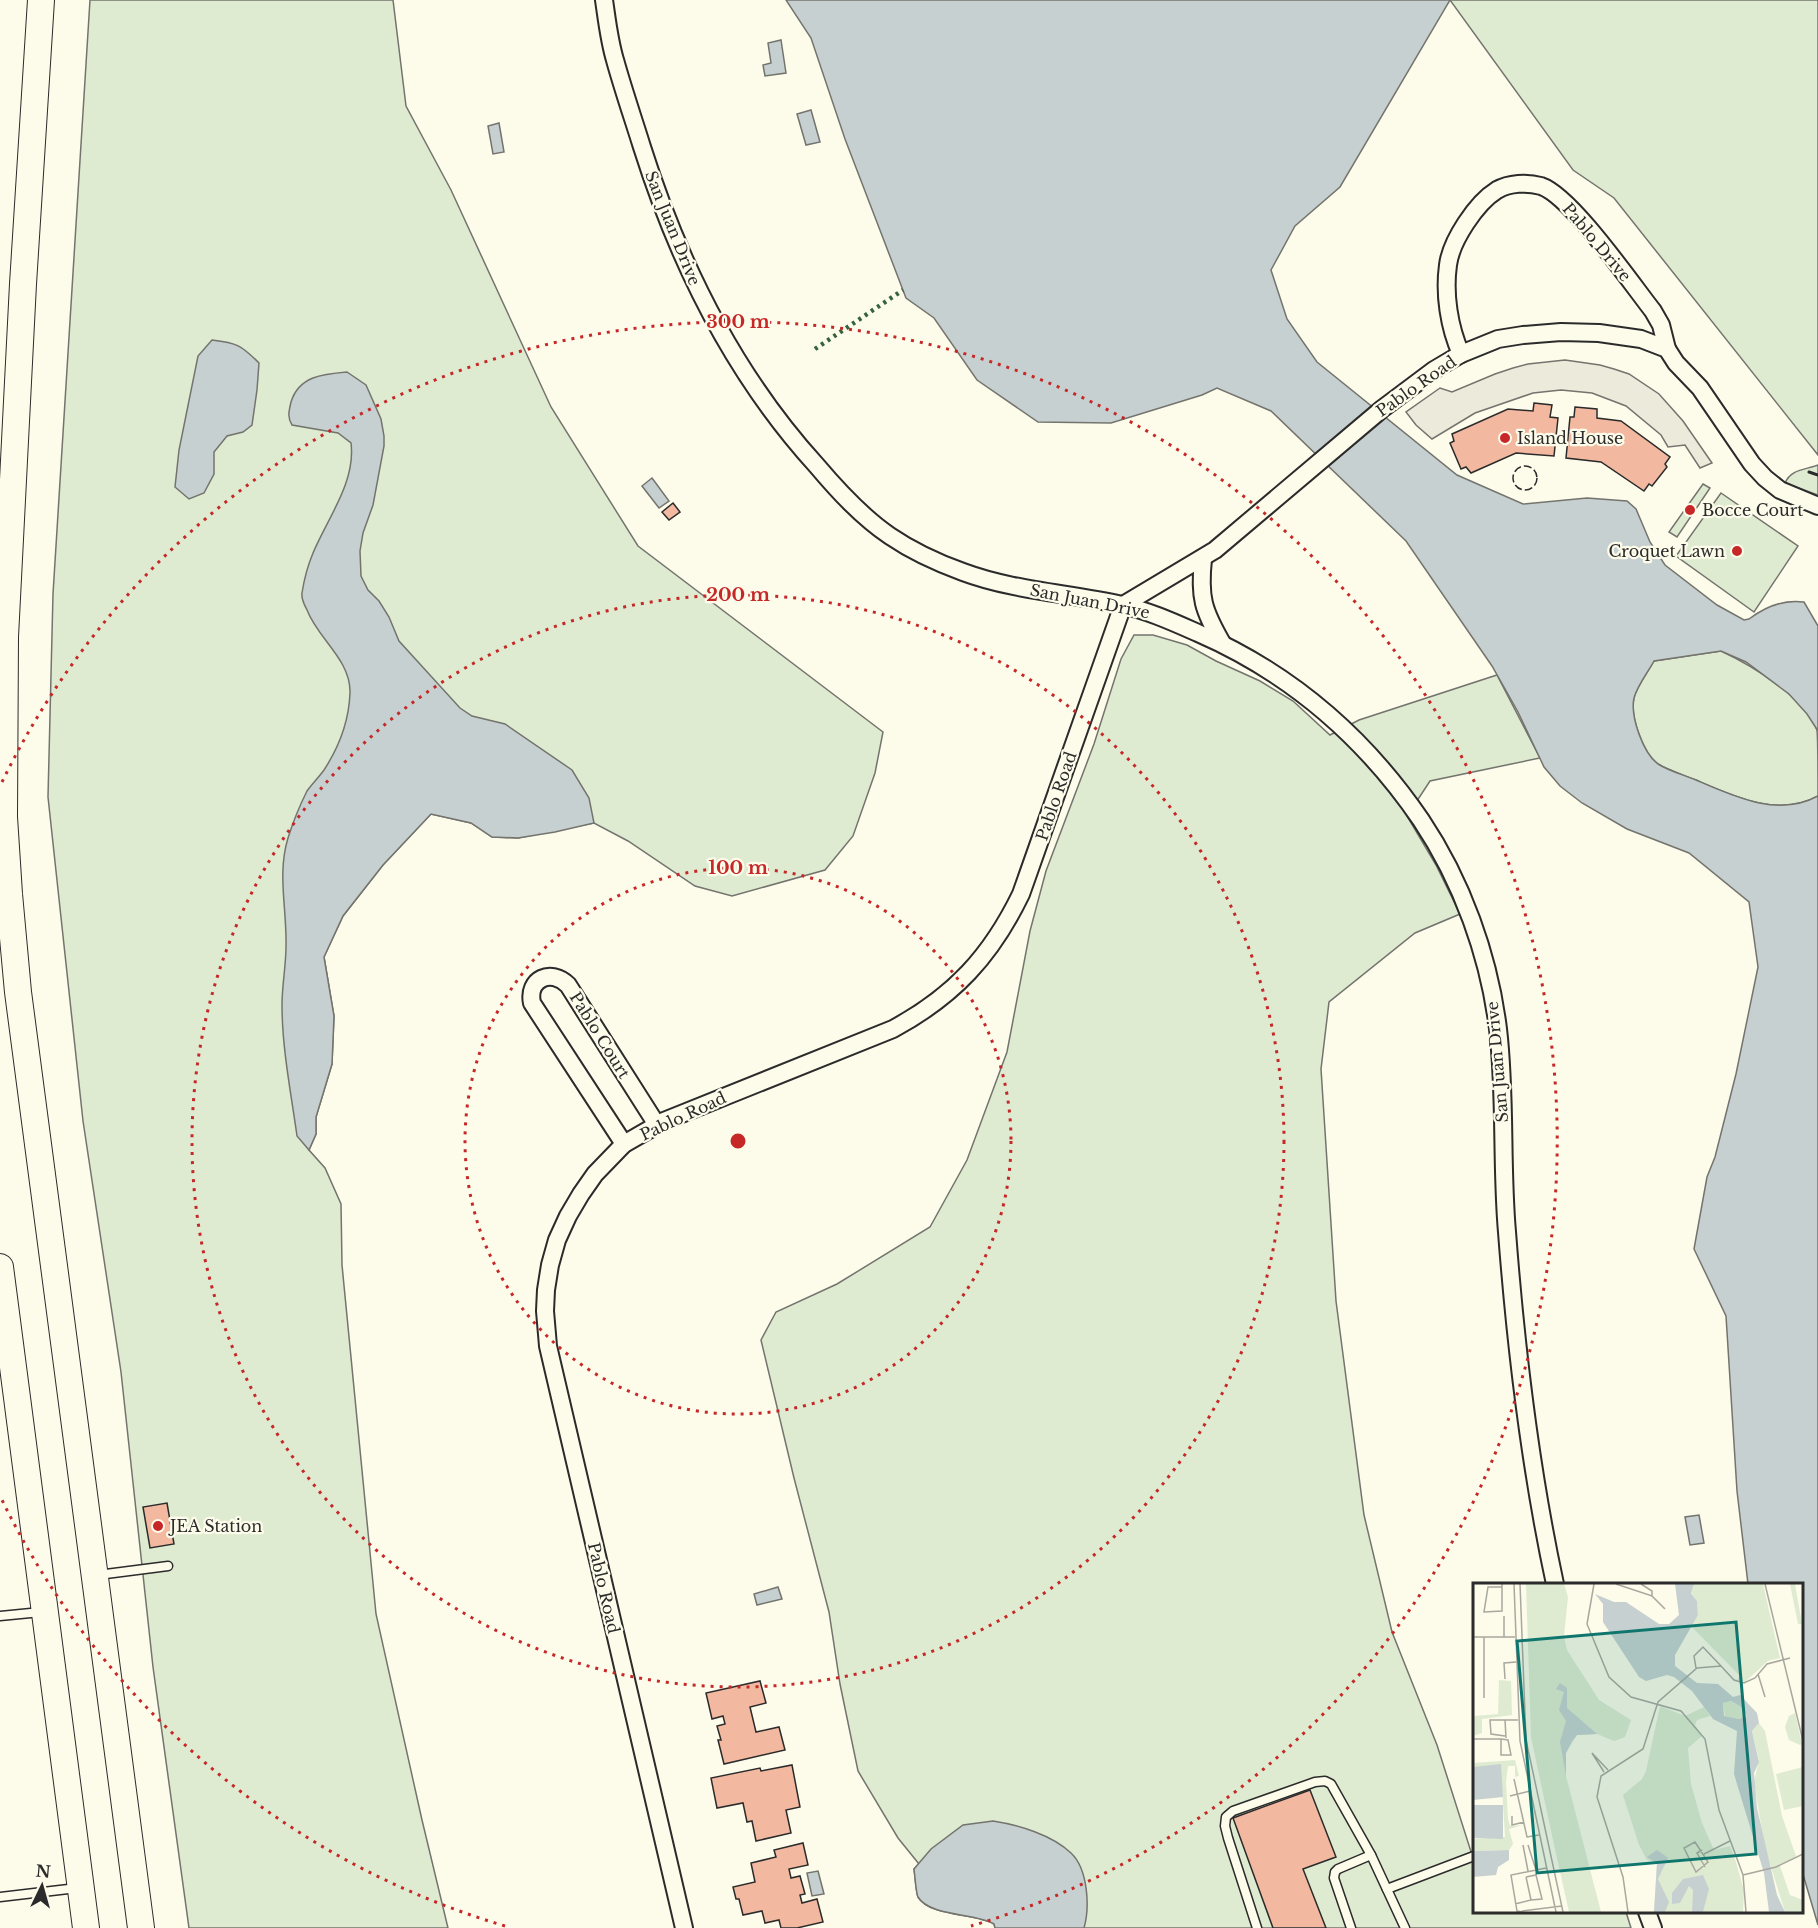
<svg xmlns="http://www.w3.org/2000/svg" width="1818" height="1928" font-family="'Libre Baskerville',serif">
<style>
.green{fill:#deebd1;stroke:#74746e;stroke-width:1.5}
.parking{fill:#eceadb;stroke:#74746e;stroke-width:1.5}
.water{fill:#c7d0d0;stroke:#74746e;stroke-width:1.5}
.building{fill:#f2b8a0;stroke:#2b2b2b;stroke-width:1.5}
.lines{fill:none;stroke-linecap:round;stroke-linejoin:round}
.service-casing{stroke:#2b2b2b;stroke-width:11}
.minor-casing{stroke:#2b2b2b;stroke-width:20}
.primary-casing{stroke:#2b2b2b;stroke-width:28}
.service{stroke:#fdfbea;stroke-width:8}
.minor{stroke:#fdfbea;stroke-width:16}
.primary{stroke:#fdfbea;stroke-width:26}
.hedge{stroke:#34623c;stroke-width:4.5;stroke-dasharray:3 4.5;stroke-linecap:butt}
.fence{stroke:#2b2b2b;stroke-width:1.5;stroke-dasharray:8 3;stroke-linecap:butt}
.wall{stroke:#2b2b2b;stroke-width:3}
.ring{fill:none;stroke:#c62828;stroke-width:3;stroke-dasharray:3 6}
.poi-dot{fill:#c62828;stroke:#fdfbea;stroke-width:2}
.labels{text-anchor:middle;stroke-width:4.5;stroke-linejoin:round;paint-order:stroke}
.street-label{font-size:16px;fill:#2b2b2b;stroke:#fdfbea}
.poi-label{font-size:16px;fill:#2b2b2b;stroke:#fdfbea;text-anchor:start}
.inset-road{fill:none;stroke:#a9a89e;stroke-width:1.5}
.view{fill:#0f766e;fill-opacity:0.15;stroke:#0f766e;stroke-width:3}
.inset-edge{fill:none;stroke:#2b2b2b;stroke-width:3}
.centre{fill:#c62828;stroke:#fdfbea;stroke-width:3}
.ring-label{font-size:18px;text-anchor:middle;font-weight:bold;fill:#c62828;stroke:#fdfbea;stroke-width:4.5;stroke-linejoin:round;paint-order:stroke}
</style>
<rect width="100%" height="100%" fill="#fdfbea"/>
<g class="green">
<polygon points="90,0 393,0 406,106 451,190 551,407 638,546 883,732 875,773 853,836 825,870 732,896 695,886 628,841 594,823 518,838 492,837 471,823 431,814 383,865 343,916 324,957 334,1016 332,1064 316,1117 316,1134 309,1150 325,1168 341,1204 342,1265 376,1614 422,1820 448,1928 189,1928 153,1667 121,1372 83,1121 48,797 53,594"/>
<polygon points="1450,0 1818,0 1818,455 1614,198 1573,170"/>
<path d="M1818,465V495L1785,483C1791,469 1805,470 1818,465Z"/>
<polygon points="1703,484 1710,488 1677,537 1669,532"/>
<polygon points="1721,493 1798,546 1754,612 1676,556"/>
<path d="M1134,635H1153L1187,645L1216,661L1260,681L1293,701L1330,735L1359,720L1497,675L1540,758L1430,781L1407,816L1436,865L1460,914L1415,933L1329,1002L1321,1069L1336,1301L1364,1515L1392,1632L1437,1745L1474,1861V1912H1626L1631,1928H995L994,1924C977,1913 930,1917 918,1897C916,1893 915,1876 914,1869L919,1864L898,1838L858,1771L840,1684L829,1612L794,1478L761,1340L776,1312L837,1284L930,1227L967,1160L1007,1052L1030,931L1046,871L1094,744L1121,659Z"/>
<path d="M1721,651C1751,665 1805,697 1817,730C1818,740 1818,783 1818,796C1779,818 1733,796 1696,780C1684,775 1669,771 1658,764C1643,754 1630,716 1634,698C1637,686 1648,672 1654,661Z"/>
</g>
<polygon class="parking" points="1565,360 1600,365 1614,369 1629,374 1659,394 1683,421 1712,463 1700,468 1685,445 1668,447 1661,435 1626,406 1592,393 1561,390 1533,393 1475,413 1432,439 1416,425 1406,412 1440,388 1452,392 1495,374 1513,368 1528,364"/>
<g class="water">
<path d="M786,0H1450L1340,187L1295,226L1271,270L1287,319L1317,362L1457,475L1523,504L1587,498L1627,501L1636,509L1650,542L1665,565L1717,605L1744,620L1749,619C1765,607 1783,599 1804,602L1818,626V731L1807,714L1789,694L1746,662L1721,651L1654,661C1648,672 1637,686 1634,698C1630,716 1643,753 1658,764C1669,771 1684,775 1696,780C1733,796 1779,818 1818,796V1925L1802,1871V1584H1748L1737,1491L1726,1316L1694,1249L1707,1177L1715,1157L1736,1074L1758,967L1749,902L1689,853L1627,829L1582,803L1560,786L1544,767L1518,712L1492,666L1406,541L1271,411L1217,388L1202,395L1111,423L1038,422L977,380L934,318L906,298L845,139L811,38Z"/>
<polygon points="781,40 786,73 765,76 763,65 771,63 768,43"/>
<polygon points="811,110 820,142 806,145 797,114"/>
<polygon points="499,123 504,152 493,154 488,126"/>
<path d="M212,340C237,343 241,345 259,363L257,390L252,425L243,432L227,436L214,452V474L204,493L189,499L175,487L179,450L198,356Z"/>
<path d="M347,372L366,385L381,419L384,436V446L373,505L363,533L360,551L361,576L368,590L379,601L389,617L399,641L460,708L472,716L505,724L572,770L589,798L594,823L555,832L518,838L492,837L471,823L431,814L383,865L343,916L324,957L334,1016L332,1064L316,1117V1134L309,1150L297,1136C291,1093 282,1048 282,1005C282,985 286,966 286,946C287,909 277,874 288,838C293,822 300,805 307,791C312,784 319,777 324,770C339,747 349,720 350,693C351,660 318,639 307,610C304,604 301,599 302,593C304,580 308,565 313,553C327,519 356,482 351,443L338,433L292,425C287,417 289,411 291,402C299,376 323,374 347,372Z"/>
<polygon points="652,478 669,501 659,508 642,486"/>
<polygon points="1699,1515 1704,1543 1690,1545 1685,1517"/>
<polygon points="778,1587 782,1599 757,1605 754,1594"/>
<path d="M993,1821C1019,1825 1052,1835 1071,1853C1088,1869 1090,1907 1084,1928H995L994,1924C977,1913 930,1917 918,1897C916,1893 915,1876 914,1869L931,1849L963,1825Z"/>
<polygon points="818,1871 824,1894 812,1896 807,1873"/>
</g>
<g class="building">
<polygon points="1534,403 1552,405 1550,417 1558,418 1554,456 1516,453 1471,473 1466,467 1461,469 1450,443 1454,441 1452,434 1508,409 1533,411"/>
<polygon points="1575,407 1597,409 1597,418 1621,421 1670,457 1665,464 1667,467 1652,486 1649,484 1644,491 1601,462 1566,458 1570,417 1574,417"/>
<polygon points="673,503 680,512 669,520 662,512"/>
<polygon points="167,1503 174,1544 150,1548 143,1507"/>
<polygon points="760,1681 766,1703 750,1707 756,1732 779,1727 785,1750 724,1764 718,1740 721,1740 717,1726 725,1724 723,1716 712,1719 706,1693"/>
<polygon points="792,1765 800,1807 786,1810 791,1833 756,1841 752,1821 747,1822 743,1803 717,1808 711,1778 760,1768 761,1771"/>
<polygon points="1310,1790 1336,1857 1303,1869 1326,1928 1273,1928 1233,1818"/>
<polygon points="803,1843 808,1865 789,1869 791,1878 800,1876 805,1894 800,1895 802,1903 817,1899 823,1922 797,1928 781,1928 779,1920 765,1923 762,1911 743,1915 739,1899 736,1899 733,1887 755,1882 751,1863 776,1857 774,1850"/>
</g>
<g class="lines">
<g class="service-casing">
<g id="service">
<polyline points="98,1575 168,1566"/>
<polyline points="0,1616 41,1612"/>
<polyline points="1387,1889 1474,1856"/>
<polyline points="0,1897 77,1888"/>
<polyline points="1257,1928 1228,1838 1225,1826 1226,1817 1233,1811 1315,1782 1325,1781 1331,1784 1371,1855 1405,1928"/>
<polyline points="1351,1928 1334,1878 1335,1872 1338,1869 1371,1855"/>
</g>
</g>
<g class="minor-casing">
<g id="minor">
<path d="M604,0C607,20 609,40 615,60C623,89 633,118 642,147C679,264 734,375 817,466C839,492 862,517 890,536C912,551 938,563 963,572C1014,591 1069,593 1122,605C1149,611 1173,622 1198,633C1290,673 1365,738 1421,820C1462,881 1489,956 1498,1029C1506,1096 1501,1164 1507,1232C1516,1350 1530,1468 1555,1584"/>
<path d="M1461,354C1449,327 1444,294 1448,265C1451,241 1476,203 1497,190C1509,183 1527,182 1541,186C1571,196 1631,283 1653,311L1661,325L1667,349"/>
<path d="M1203,559C1199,597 1203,610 1222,643"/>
<path d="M624,1144L532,1003C527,979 551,968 568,985L657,1125"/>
<polyline points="1647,1912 1653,1928"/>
<path d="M684,1928L548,1346L545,1311L546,1290L550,1265L557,1240L568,1216L581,1194L595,1174L624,1144L664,1121L893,1029C954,996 991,956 1021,894L1123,605L1215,550L1382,409L1434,370L1461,354L1498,339L1523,335L1561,332L1599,333L1641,339L1667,349L1676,363L1700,388L1752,464L1765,478L1780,490L1818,506"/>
</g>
</g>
<g class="primary-casing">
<g id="primary">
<polyline points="41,0 23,284 5,637 4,817 9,894 18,992 141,1928"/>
<polyline points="0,1267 86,1928"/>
</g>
</g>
<use href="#service" class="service"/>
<use href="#minor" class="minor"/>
<use href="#primary" class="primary"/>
<polyline class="hedge" points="815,349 903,290"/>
<circle class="fence" cx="1525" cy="478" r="12"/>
<polyline class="wall" points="1809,472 1818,475"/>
</g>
<g class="ring">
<circle cx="738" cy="1141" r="273"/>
<circle cx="738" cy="1141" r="546"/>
<path d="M505 1926A819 819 0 0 1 2 1500M2 782A819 819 0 1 1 971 1926"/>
</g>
<g class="poi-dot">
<circle cx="1505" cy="438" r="6"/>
<circle cx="1690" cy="510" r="6"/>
<circle cx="1737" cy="551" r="6"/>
<circle cx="158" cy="1526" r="6"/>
</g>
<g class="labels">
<g class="street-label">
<text transform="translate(673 228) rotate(68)" y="6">San Juan Drive</text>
<text transform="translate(1597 242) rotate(50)" y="6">Pablo Drive</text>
<text transform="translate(1416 386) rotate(-35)" y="6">Pablo Road</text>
<text transform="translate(1090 601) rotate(11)" y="6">San Juan Drive</text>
<text transform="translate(1056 796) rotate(-71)" y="6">Pablo Road</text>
<text transform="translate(600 1035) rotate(58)" y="6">Pablo Court</text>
<text transform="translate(1497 1062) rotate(-95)" y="6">San Juan Drive</text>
<text transform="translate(683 1116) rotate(-25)" y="6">Pablo Road</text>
<text transform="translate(604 1588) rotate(77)" y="6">Pablo Road</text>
</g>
<g class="poi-label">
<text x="1517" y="444">Island House</text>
<text x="1702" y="516">Bocce Court</text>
<text x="1725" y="557" text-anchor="end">Croquet Lawn</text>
<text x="170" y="1532">JEA Station</text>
</g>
</g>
<g transform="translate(1473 1583)">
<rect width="330" height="330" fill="#fdfbea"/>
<path d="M53,1H91L95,14L91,53L94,67L126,117L158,137L152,154L141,158L124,151L104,152L93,170V193L128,329H96L80,257L58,154ZM221,1H290L307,75L295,78L272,99L264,97L267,93L218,43L225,32L224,18L218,9ZM317,1H322L329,41H325ZM26,97L38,98L39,132L9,136V150L0,153L1,133L25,131ZM258,118L267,123L274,133L266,136L252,133L250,120ZM187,123L212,133L231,124L237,133L224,137L222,142L229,153L215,165L218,201L229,240L241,267L257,263L263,279L271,308L270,329H181L184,280L174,277L166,262L150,212L169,196L173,188ZM322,130L329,161L327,162L316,157L312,144L316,133ZM286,140L292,148L309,233L323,273L307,283L317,312L330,317V329H312L292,265L281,199L286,177L279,148ZM42,177L46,193L42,194V183H35L33,199L35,236L37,243L50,242L36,246L40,261L36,267L0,268V256L32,254L29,205L0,184V180ZM330,184V223L311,227L303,191Z" fill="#deebd1"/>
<path d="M202,1H221L218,10L224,18L225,32L202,72V83L224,100L245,101L260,114L267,112L284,130L286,140L279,148L286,179L281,190L284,225L304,312L312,329H296L291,290L261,191L264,148L240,136L219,108L201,94L194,92L173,98L166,94L130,39V21L122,11L141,19H153L186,41H196L206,32ZM258,118L267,123L274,133L266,136L251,133L250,120ZM87,100L94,105V125L124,151L104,152L99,158L93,170V193L87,159L93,138L86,127L91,109L83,106ZM28,181L30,214L0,217V184ZM0,222H30V256L0,255ZM36,267V277L25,284L23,292L0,294V268ZM184,267L195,275L185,296L196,319L192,329H181L184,280L174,274ZM230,292L236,306L230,329H219L220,307L216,303L207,320L199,321V310L210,296Z" fill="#c7d0d0" fill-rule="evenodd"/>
<path class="inset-road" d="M29,1V28L11,29L15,4H29M41,1L47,158L83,329M47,1L53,157L90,329M121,1L114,41L136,94L158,114L208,128L232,156L246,227L270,292L273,329M143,1L179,13V8L168,1M292,1L330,158M179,13L192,26M31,33V54M0,54H42M223,85L221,73L230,64L248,83M285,91L292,114M32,96L31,80L43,79M11,115V54M32,137L33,155M32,153L18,151L17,137H45M0,156H28L35,157L38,172H28V156M131,189L119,170L135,187M41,196L54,254L66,252M37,213L57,208M39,233V242L51,239M222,259L235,279L223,289L211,265ZM50,262L55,288M55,262L63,287M229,267L224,270L232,284M231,271L257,258M270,292L303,284L330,271M53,294L63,292L69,316L58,317M42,321L58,317L53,294M49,328L89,323M50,329L44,328L38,292L73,285M155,329L150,294L124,214L128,193L170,166L185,119L224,85L248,83L261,97L271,100L282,95L294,81L317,75"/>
<path class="view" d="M263,39L283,271L64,290L44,58Z"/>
<rect width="330" height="330" class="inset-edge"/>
</g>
<circle cx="738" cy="1141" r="9" class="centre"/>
<g class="ring-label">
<text x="738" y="328">300 m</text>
<text x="738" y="601">200 m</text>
<text x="738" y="874">100 m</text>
</g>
<g transform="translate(42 1886) rotate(5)" stroke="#fdfbea" stroke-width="4.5" paint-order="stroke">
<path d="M0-4.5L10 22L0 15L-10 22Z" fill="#2b2b2b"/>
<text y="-9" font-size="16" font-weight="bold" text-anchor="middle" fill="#2b2b2b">N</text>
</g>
</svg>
